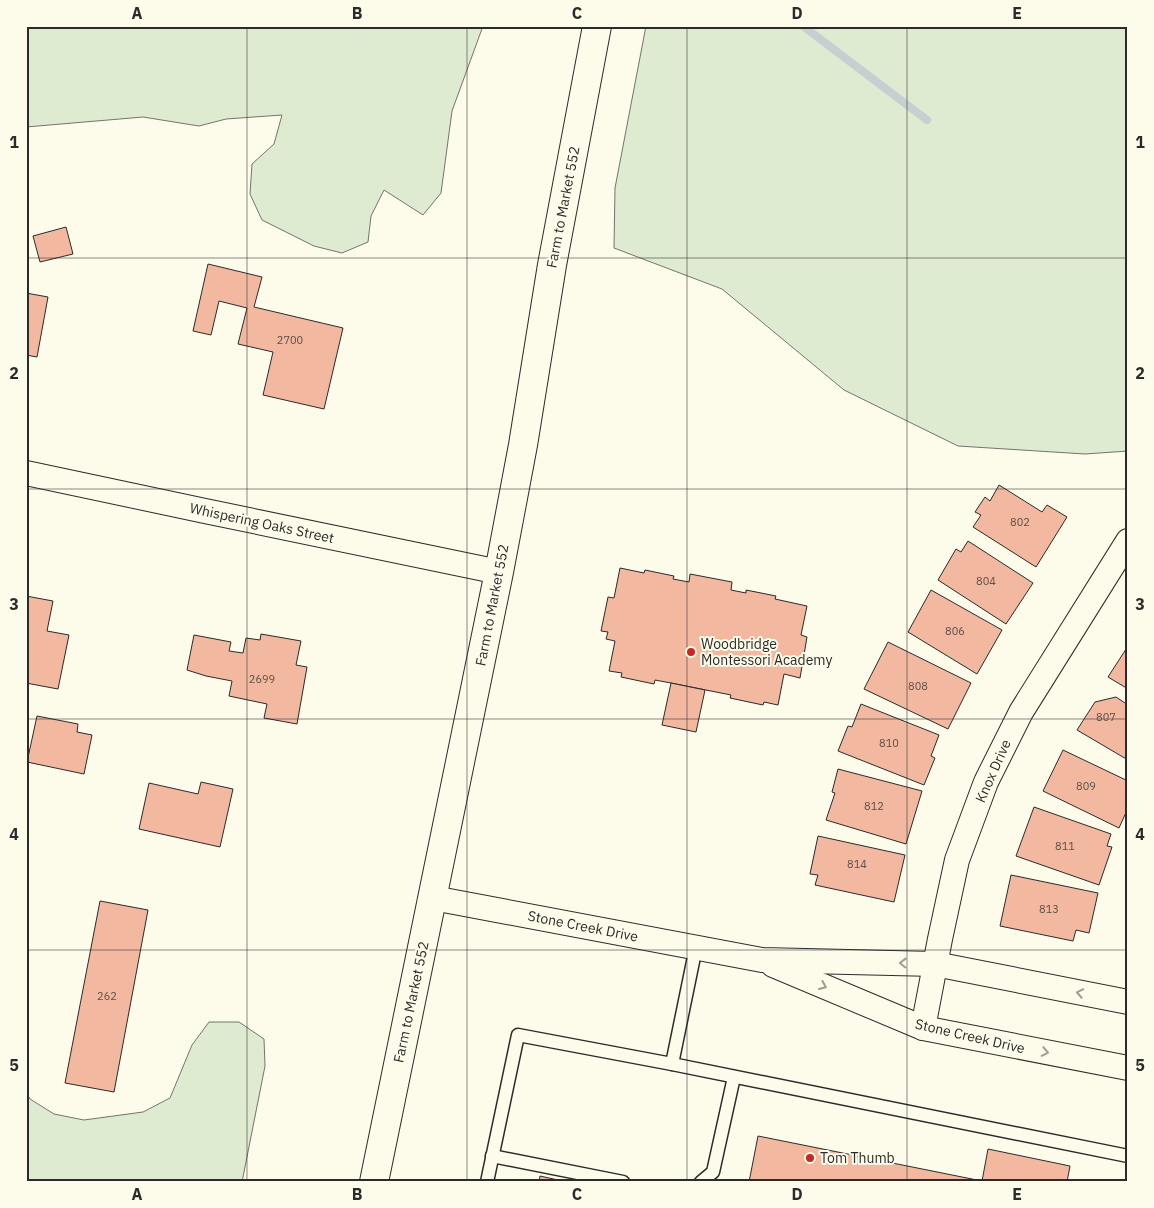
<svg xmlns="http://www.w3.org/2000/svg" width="1154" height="1208" font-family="'IBM Plex Sans',sans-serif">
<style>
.green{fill:#deebd1;stroke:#74746e}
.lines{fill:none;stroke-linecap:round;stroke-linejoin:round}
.stream{stroke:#c7d0d0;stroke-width:8}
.building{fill:#f2b8a0;stroke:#2b2b2b}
.service-casing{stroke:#2b2b2b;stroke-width:15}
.minor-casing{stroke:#2b2b2b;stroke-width:26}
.secondary-casing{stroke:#2b2b2b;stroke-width:30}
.service{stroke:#fdfbea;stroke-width:12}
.minor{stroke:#fdfbea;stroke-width:24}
.secondary{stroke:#fdfbea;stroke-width:28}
.oneway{stroke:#9e9d94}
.grid{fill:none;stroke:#2b2b2b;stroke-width:1;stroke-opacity:0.55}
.poi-dot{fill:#c62828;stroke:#fdfbea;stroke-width:2}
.labels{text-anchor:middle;stroke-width:4;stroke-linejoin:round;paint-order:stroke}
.number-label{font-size:11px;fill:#5d4e48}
.street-label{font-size:14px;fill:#2b2b2b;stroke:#fdfbea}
.poi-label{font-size:14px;fill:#2b2b2b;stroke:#fdfbea;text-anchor:start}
.neatline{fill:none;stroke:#2b2b2b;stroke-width:2}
.grid-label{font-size:16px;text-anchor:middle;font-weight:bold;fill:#2b2b2b}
</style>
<rect width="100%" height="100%" fill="#fdfbea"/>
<g class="green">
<polygon points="26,26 483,26 452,111 441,193 423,215 384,190 371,216 368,242 342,253 314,246 262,220 250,194 252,164 274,144 282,115 226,119 199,126 143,117 26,127"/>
<polygon points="646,26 1128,26 1128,451 1085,454 958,446 844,390 722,289 614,248 615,188"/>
<polygon points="209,1022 239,1022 264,1039 265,1066 242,1182 26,1182 26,1092 30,1099 54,1114 84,1120 143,1112 170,1098 192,1045"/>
</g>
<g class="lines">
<polyline class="stream" points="803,26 927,120"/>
</g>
<g class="building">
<polygon points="66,227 73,254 40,262 33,236"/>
<polygon points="208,264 262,277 254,307 343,328 324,409 263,395 273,352 238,344 247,308 219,301 211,335 193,331"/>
<polygon points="26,293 48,297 37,357 26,355"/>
<polygon points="999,485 1042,512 1047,505 1067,517 1036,567 973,527 981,515 975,512 985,497 990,501"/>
<polygon points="968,541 1033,583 1006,624 938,580 956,549 961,552"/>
<polygon points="620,568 644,573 645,570 674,576 673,579 689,582 690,574 732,582 731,590 746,593 746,590 776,596 775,599 807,606 801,635 807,637 800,678 784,674 778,705 764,702 763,705 730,698 731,695 671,683 655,680 654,684 621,677 622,673 609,671 615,641 606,639 608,632 601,631 608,597 614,598"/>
<polygon points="931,590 1002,630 977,674 908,632"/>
<polygon points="26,596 53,601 47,631 69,635 58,689 26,683"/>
<polygon points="261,634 301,641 296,665 307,667 297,724 264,718 267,704 229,696 232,681 206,676 187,670 194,635 231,642 229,651 243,653 246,638 260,640"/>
<polygon points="888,642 971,683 948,729 864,689"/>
<polygon points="1128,646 1128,689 1108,677"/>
<polygon points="671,683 705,690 696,732 662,725"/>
<polygon points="1116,697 1128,705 1128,760 1077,730 1095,702"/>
<polygon points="861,704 939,735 931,756 935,758 924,785 838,751 848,726 852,727"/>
<polygon points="37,716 78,724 77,732 92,735 84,774 27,762"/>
<polygon points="1063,750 1128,781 1128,808 1119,828 1043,791"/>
<polygon points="838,769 922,791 906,844 826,820 835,793 832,792"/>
<polygon points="201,782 233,789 220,847 139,829 149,783 198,794"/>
<polygon points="1034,807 1111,834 1107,846 1112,847 1099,885 1016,856"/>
<polygon points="818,836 905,855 894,902 815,885 818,875 810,874"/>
<polygon points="1011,875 1098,893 1089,933 1076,930 1073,941 1000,926"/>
<polygon points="100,901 148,910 114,1092 65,1083"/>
<polygon points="758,1136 982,1181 988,1149 1070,1166 1067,1182 749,1182"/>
<polygon points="540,1176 567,1182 539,1182"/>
</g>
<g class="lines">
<g class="service-casing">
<g id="service">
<polyline points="672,1064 1128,1156"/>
<polyline points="492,1156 623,1182"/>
<polyline points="487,1182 518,1035 672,1064 696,947"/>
<polyline points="701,1182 713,1172 734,1077"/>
</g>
</g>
<g class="minor-casing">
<g id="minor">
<polyline points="26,473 205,511 499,572"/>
<polyline points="433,898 762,960 935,964 1128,1002"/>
<polyline points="773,965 923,1028 1128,1068"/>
<polyline points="923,1028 940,939 957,860 986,782 1021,712 1128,541"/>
</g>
</g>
<g class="secondary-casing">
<polyline id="secondary" points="374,1182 499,572 523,445 552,265 597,26"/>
</g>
<use href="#service" class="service"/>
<use href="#minor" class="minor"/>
<use href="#secondary" class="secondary"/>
</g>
<defs><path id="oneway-chevron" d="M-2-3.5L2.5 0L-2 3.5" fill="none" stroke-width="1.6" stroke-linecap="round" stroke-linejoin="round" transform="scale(1.25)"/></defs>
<g class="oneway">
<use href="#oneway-chevron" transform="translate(903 963) rotate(-179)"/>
<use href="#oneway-chevron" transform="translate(823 986) rotate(23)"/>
<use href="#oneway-chevron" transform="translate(1080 993) rotate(-169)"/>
<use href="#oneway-chevron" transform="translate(1045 1052) rotate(11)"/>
</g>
<path class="grid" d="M247,26V1182M467,26V1182M687,26V1182M907,26V1182M26,258H1128M26,489H1128M26,719H1128M26,950H1128"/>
<g class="poi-dot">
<circle cx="691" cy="652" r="5"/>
<circle cx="810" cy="1158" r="5"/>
</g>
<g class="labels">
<g class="number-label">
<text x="290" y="344">2700</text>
<text x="1020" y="526">802</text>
<text x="986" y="585">804</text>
<text x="955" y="635">806</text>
<text x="262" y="683">2699</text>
<text x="918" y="690">808</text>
<text x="1106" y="721">807</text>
<text x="889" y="747">810</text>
<text x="1086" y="790">809</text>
<text x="874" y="810">812</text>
<text x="1065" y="850">811</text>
<text x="857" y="868">814</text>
<text x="1049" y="913">813</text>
<text x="107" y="1000">262</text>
</g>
<g class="street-label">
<text transform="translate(563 207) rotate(-79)" y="5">Farm to Market 552</text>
<text transform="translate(262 523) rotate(12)" y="5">Whispering Oaks Street</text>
<text transform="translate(492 605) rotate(-79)" y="5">Farm to Market 552</text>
<text transform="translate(993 771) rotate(-66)" y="5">Knox Drive</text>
<text transform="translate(583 926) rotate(11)" y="5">Stone Creek Drive</text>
<text transform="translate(411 1002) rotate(-78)" y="5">Farm to Market 552</text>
<text transform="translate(970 1036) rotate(13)" y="5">Stone Creek Drive</text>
</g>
<g class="poi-label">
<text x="701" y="649">Woodbridge<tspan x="701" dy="16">Montessori Academy</tspan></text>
<text x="820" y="1163">Tom Thumb</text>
</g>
</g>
<rect width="1154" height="1208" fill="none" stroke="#fdfbea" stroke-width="55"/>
<rect x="28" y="28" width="1098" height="1152" class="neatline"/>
<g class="grid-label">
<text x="137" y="19">A</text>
<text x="357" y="19">B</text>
<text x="577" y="19">C</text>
<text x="797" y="19">D</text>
<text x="1017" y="19">E</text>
<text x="14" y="148">1</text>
<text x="1140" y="148">1</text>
<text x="14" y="379">2</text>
<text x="1140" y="379">2</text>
<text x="14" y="610">3</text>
<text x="1140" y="610">3</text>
<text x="14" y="840">4</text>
<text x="1140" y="840">4</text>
<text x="14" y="1071">5</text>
<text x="1140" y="1071">5</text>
<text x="137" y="1200">A</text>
<text x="357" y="1200">B</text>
<text x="577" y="1200">C</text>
<text x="797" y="1200">D</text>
<text x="1017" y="1200">E</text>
</g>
</svg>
